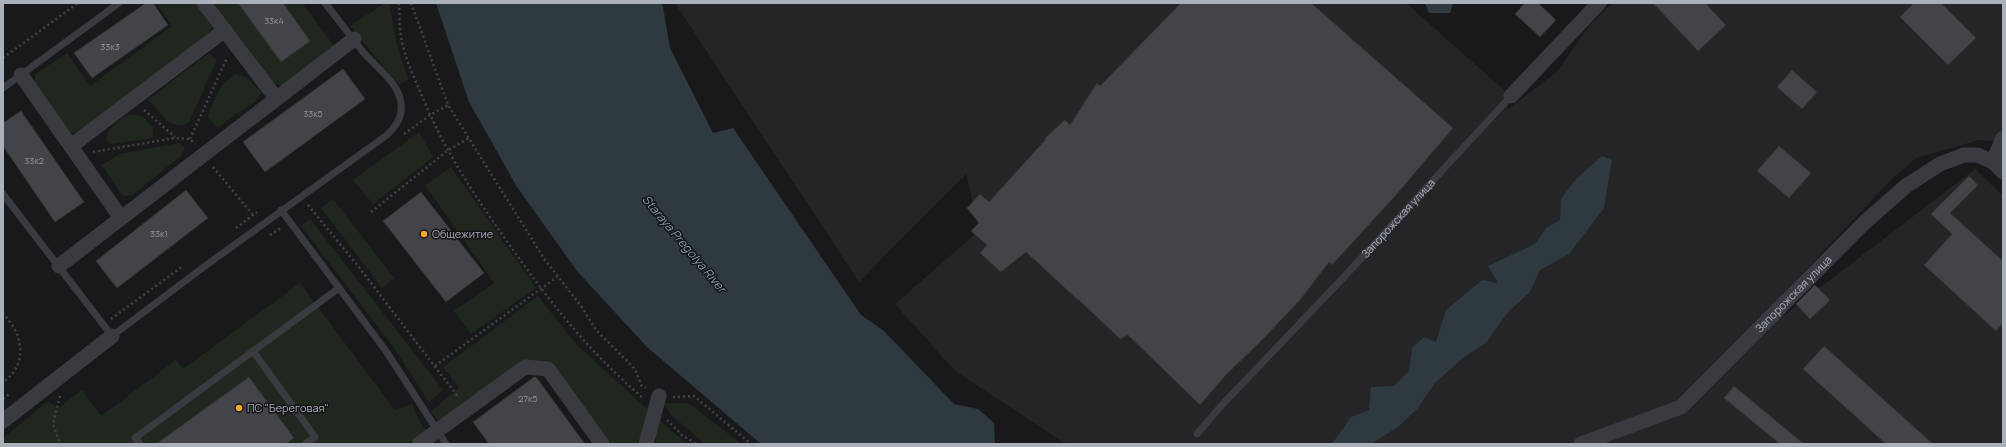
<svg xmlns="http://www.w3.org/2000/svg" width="2006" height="447" font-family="Manrope,sans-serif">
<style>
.built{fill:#252528}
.green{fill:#1f271f}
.water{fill:#2e3a40}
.building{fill:#434448;stroke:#333337}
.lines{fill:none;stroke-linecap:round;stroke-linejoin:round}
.path{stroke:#404348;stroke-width:2.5;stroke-dasharray:2 3;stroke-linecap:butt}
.lane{stroke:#3a3b41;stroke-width:7}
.street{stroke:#3a3b41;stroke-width:15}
.poi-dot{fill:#f8a635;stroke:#141416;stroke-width:1.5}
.labels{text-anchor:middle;stroke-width:3;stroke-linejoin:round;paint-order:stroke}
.number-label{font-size:9px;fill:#91969e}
.street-label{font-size:11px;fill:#abb1bb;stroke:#141416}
.poi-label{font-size:11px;fill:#abb1bb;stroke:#141416;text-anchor:start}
.water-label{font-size:12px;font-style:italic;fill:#82a2b7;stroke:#141416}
</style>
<rect width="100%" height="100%" fill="#19191b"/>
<polygon class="built" points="675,3 1406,3 1511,96 1507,110 1558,71 1589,26 1612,3 2003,3 2003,142 1979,140 1916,158 1890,181 1764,314 1783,316 1975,169 2003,196 2003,444 1066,444 955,371 895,304 980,230 966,174 859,282"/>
<g class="green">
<path d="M156,3H196C204,12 214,21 210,33L80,131L72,133L66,130L34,83L35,74L67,53L90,86L172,26Z"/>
<polygon points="214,3 302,3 335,47 283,86 275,84"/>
<polygon points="381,3 389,3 396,42 408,79 399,85 350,26 382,5"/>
<polygon points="209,53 217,60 189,122 182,126 170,123 148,100"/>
<path d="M236,74L247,78L261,92L257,101L237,113L218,128L208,118C213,101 219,83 236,74Z"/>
<path d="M131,114L142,116L153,127V138L111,144L106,139C108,127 120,119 131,114Z"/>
<polygon points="419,132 433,157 373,204 353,180"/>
<polygon points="179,143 185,147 181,156 132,195 123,196 102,165 120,154"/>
<polygon points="451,167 536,288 471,334 454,311 494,283 425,185"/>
<polygon points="333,199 394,278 382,288 321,208"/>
<polygon points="310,219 443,390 429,402 394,348 301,226"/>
<polygon points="300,283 395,410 412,404 420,422 427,431 408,444 3,444 3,438 48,401 59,408 82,390 101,416 176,360 183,369"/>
<polygon points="538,296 576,344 647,409 641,444 611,444 551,365 525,361 440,424 431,411 459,388 443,367"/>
<polygon points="663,403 688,403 742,444 706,444 672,416"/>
<polygon points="660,421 687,444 656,444 656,431"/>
</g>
<g class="water">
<polygon points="436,3 661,3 663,7 670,48 713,133 733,128 861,315 884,331 954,404 978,409 994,423 995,444 761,444 647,347 577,271 517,187 469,102"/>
<polygon points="1425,3 1453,3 1450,13 1429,13"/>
<polygon points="1602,156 1612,160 1604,208 1569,254 1540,270 1530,292 1508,312 1486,343 1464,357 1435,383 1417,409 1398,427 1371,444 1332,444 1351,417 1369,410 1371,387 1394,386 1409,371 1412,348 1424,337 1436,342 1446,310 1482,280 1498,283 1488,266 1535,244 1546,228 1560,220 1561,199 1576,179"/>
</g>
<g class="building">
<polygon points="146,3 153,3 168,25 92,78 74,53"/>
<polygon points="238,3 283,3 310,41 281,62"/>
<polygon points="1181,3 1311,3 1453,128 1396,195 1332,265 1329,262 1300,300 1264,338 1225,376 1200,405 1128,335 1120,339 1078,299 1078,300 1026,252 1001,272 980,253 987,245 971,231 979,223 967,208 980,194 989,202 1046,139 1045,138 1065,120 1070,125 1097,83 1100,86"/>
<polygon points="1525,3 1538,3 1556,20 1540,37 1515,14"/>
<polygon points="1653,3 1705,3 1726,25 1698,51"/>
<polygon points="1914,3 1941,3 1976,38 1948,65 1900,17"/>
<polygon points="343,69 365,99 265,172 243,142"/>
<polygon points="1792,70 1817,92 1802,109 1777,87"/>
<polygon points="21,111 84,202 55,222 3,146 3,123"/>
<polygon points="1779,146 1811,173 1789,198 1757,171"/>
<polygon points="1969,176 1978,185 1950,213 2003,261 2003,323 1996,331 1924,265 1952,234 1931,214"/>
<polygon points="186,190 208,218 117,288 96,261"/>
<polygon points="421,192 484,273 446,302 383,221"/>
<polygon points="1815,285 1830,300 1810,319 1796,304"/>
<polygon points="1824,346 1933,444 1886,444 1803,369"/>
<polygon points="249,377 294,438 286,444 156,444"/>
<polygon points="534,377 536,377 585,444 489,444 473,422"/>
<polygon points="1734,386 1804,444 1780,444 1724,398"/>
</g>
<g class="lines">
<g class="path">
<path d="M399,3C400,14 399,26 401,36C404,57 414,77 422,96C444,150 473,193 506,240C548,300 587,350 643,398"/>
<polyline points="411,3 448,105 545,260 581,306 596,330 635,369 641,385 646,388"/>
<polyline points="3,58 78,3"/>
<polyline points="144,110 175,137"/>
<polyline points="404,134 430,115 448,105"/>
<polyline points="190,139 227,58"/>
<polyline points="93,152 175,138 190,139 195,144"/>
<polyline points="213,167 253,215"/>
<polyline points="308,205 358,266 459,398"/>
<polyline points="371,212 447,151 469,138"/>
<polyline points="236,228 257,212"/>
<polyline points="270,235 281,228"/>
<path d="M3,313C8,320 16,329 18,337C24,355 18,372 3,382"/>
<polyline points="111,319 183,266"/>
<polyline points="435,366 557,277"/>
<polyline points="60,396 53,424 60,444"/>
<polyline points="673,397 694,396 751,444"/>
<polyline points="3,399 11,393"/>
<polyline points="667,420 682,435 696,444"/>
</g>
<g class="lane">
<polyline points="3,88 119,3"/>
<path d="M3,194L112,336L205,266L387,135C396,126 403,117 401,103C399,83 375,66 363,52C350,36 338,19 325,3"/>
<polyline points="281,210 386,351 446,444"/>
<polyline points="253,351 315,437 305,444"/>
<path id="s1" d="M1197,434L1221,406L1343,278L1511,96"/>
<polyline points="140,444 135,438 339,288"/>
</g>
<g class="street">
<polyline points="204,3 276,98"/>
<polyline points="21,75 121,218"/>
<polyline points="1511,96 1599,3"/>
<polyline points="71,146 225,30"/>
<polyline points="1993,162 2003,138"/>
<polyline points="59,266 354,39"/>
<polyline points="3,421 112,336"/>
<polyline points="419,444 525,367 548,369 602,444"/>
<polyline points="646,444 659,396"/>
<path id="s2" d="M1581,444L1681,407L1864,223L1906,186L1940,164L1964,155H1978L1993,162L2003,172"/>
</g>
</g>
<g class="poi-dot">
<circle cx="424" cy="234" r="4"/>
<circle cx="239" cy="408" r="4"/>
</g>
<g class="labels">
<g class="number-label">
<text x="274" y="24">33к4</text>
<text x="110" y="50">33к3</text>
<text x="313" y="117">33к5</text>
<text x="34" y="164">33к2</text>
<text x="159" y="237">33к1</text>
<text x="528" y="402">27к5</text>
</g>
<g class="street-label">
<text dy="4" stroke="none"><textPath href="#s1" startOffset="295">Запорожская улица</textPath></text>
<text dy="4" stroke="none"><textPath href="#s2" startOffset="266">Запорожская улица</textPath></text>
</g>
<g class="poi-label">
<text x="432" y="238">Общежитие</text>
<text x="247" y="412">ПС "Береговая"</text>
</g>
<g class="water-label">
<text transform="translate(684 244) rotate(50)" y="4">Staraya Pregolya River</text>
</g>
</g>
<rect width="2006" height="447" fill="none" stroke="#abb1bb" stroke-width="8"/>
</svg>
